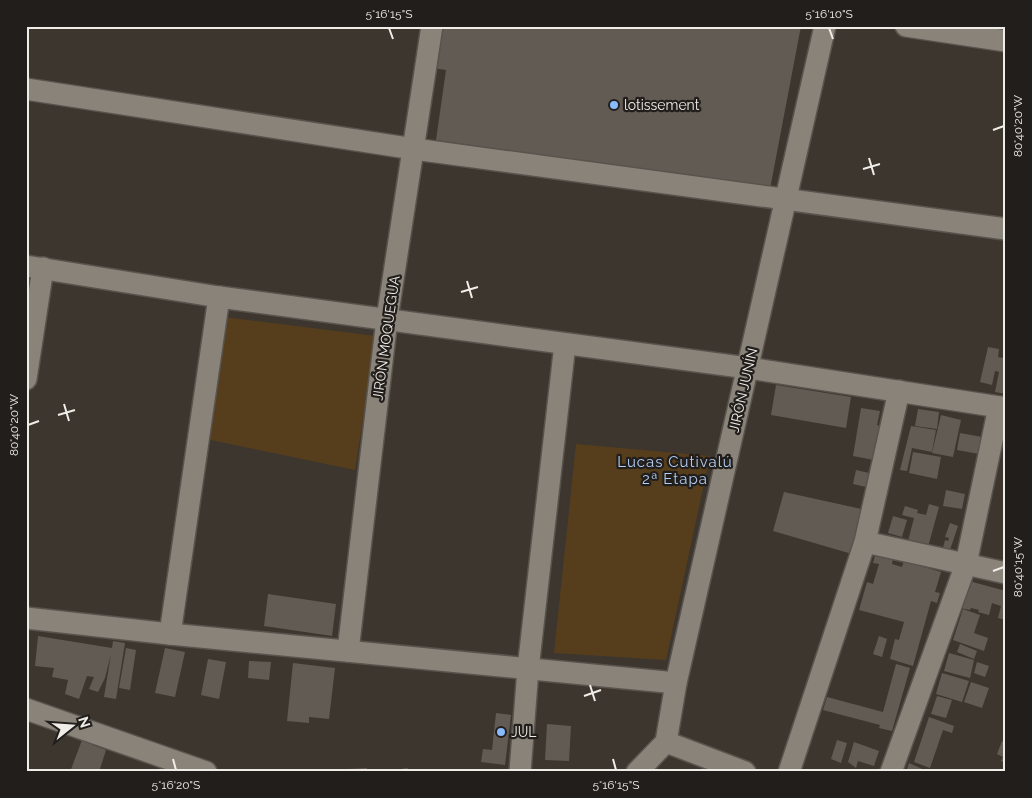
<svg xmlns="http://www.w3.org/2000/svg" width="1032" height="798" font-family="Raleway,sans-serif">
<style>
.green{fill:#563e1c}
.building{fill:#625b53}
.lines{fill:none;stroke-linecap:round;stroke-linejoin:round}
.minor-casing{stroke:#58544d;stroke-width:24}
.minor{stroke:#8a837a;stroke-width:21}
.ticks{fill:none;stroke:#f0ece7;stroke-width:2}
.poi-dot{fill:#88bafc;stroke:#211e1b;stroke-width:2}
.labels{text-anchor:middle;stroke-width:4.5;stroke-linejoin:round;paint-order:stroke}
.poi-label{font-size:14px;fill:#f0ece7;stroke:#211e1b;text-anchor:start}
.street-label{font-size:14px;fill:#f0ece7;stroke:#211e1b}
.neighbourhood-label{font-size:15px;letter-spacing:1px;fill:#b2cef3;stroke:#211e1b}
.neatline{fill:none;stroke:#f0ece7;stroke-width:2}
.ticks-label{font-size:12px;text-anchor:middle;fill:#f0ece7}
</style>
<rect width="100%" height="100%" fill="#3c362f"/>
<g class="green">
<polygon points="223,317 376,336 355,470 206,439"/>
<polygon points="576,444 710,456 666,660 554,653"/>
</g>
<g class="building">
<polygon points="438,26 801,26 770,189 436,140 446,70 432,68"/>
<polygon points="988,347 999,349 998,357 1003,358 1006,349 1006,394 995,392 999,372 995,371 992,385 980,382"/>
<polygon points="776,385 851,397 846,428 771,415"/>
<polygon points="861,408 880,411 877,425 880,426 874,460 853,456"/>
<polygon points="918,409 939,412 937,429 915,426"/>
<polygon points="941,415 961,420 953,457 932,453"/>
<polygon points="911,426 936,430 932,452 912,448 907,471 900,470"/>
<polygon points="960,433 982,437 979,454 957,450"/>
<polygon points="913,452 941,457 937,479 909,473"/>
<polygon points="856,470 869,473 866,487 853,484"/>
<polygon points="946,490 965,494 962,509 943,506"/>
<polygon points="784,492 866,510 852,554 773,531"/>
<polygon points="929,504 939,507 928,547 908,541 914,518 902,515 905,506 918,510 917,513 926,515"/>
<polygon points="893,516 907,520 902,537 888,533"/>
<polygon points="950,523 958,526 950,550 943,548 945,540 948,541 949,538 945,537"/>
<polygon points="876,552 893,557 892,564 902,567 904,561 941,572 935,592 940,593 937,603 931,601 913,666 890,659 895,639 899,640 904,622 859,610 867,582 873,584 879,564 873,563"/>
<polygon points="969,581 1006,591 1006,620 998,618 1001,606 992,603 989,615 978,612 979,610 971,608 970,610 961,608"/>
<polygon points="268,594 336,604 332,636 264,626"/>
<polygon points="963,609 980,615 974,633 988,638 984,651 953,640"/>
<polygon points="38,636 112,648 113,641 125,643 116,699 104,697 111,654 105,678 98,692 89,689 94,677 87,676 79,699 65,694 68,680 52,677 54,668 35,666"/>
<polygon points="879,636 887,639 882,657 873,654"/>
<polygon points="960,644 977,651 974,659 957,652"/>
<polygon points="126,648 136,650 130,690 119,688"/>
<polygon points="165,648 185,652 175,697 155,693"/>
<polygon points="949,653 974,660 970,678 944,671"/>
<polygon points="208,659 226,662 219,699 201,695"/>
<polygon points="249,661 271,662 269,680 248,678"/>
<polygon points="977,662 989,666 985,677 974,673"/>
<polygon points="293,663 335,668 329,719 309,717 309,723 287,721"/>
<polygon points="896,664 910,668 892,731 879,728 880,725 823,710 827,697 883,712"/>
<polygon points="942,673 969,681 962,702 936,694"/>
<polygon points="971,682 989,688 982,708 964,702"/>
<polygon points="937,696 952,700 946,718 931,714"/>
<polygon points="496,713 511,715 505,765 481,762 483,749 492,750"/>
<polygon points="929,717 954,726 952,733 943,730 930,768 914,762"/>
<polygon points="547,724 571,726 569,761 545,760"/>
<polygon points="85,732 97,736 93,745 106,750 99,772 70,772"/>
<polygon points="837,740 847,743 841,763 831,759"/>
<polygon points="1002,741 1006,743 1006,763 1001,761 1003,757 997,754"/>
<polygon points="854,742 879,751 874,766 858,761 856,768 848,762"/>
<polygon points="909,763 929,772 906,772"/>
<polygon points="367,768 367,772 347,772 347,769"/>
<polygon points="407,768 412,772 388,772 388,771"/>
</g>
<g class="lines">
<g class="minor-casing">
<g id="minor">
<polyline points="906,26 1006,41"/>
<polyline points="26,89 414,149 1006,229"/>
<polyline points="26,266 219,297 748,368 1006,408"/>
<polyline points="26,379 43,268"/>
<polyline points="865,542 1006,573"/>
<polyline points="26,618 170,634 676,683"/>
<polyline points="170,634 219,297"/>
<polyline points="348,651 387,319 432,26"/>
<polyline points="26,709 206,772"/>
<polyline points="666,742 745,772"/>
<polyline points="520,772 528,669 565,344"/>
<polyline points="637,772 666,742 676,683 825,26"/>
<polyline points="789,772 865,542 899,391"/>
<polyline points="891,772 966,564 999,407"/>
</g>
</g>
<use href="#minor" class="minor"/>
</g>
<path class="ticks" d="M389,28L393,39M829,28L833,39M993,130L1004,126M869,158L874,175M863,169L880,164M467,281L472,298M461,292L478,287M64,404L69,421M58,415L75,410M28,425L39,421M993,571L1004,567M590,685L595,701M584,696L601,690M173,759L176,770M613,759L616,770"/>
<g class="poi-dot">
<circle cx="614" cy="105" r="5"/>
<circle cx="501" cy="732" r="5"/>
</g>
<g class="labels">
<g class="poi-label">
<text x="624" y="110">lotissement</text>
<text x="511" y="737">JUL</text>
</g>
<g class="street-label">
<text transform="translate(386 338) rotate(-82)" y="5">JIRÓN MOQUEGUA</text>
<text transform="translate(743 390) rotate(-77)" y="5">JIRÓN JUNÍN</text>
</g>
<g class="neighbourhood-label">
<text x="675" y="467">Lucas Cutivalú<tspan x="675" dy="17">2ª Etapa</tspan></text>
</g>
</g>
<rect width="1032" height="798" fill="none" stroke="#211e1b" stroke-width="55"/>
<g transform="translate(72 726) rotate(73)" stroke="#211e1b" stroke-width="4" paint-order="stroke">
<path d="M0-4L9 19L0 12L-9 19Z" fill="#f0ece7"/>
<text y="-8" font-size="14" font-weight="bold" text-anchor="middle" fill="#f0ece7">N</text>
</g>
<rect x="28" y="28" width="976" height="742" class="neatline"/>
<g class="ticks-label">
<text x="389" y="18">5°16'15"S</text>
<text x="829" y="18">5°16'10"S</text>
<text transform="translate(1018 126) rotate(-90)" y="4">80°40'20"W</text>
<text transform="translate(14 425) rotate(-90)" y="4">80°40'20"W</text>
<text transform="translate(1018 567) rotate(-90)" y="4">80°40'15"W</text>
<text x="176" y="789">5°16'20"S</text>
<text x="616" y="789">5°16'15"S</text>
</g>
</svg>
